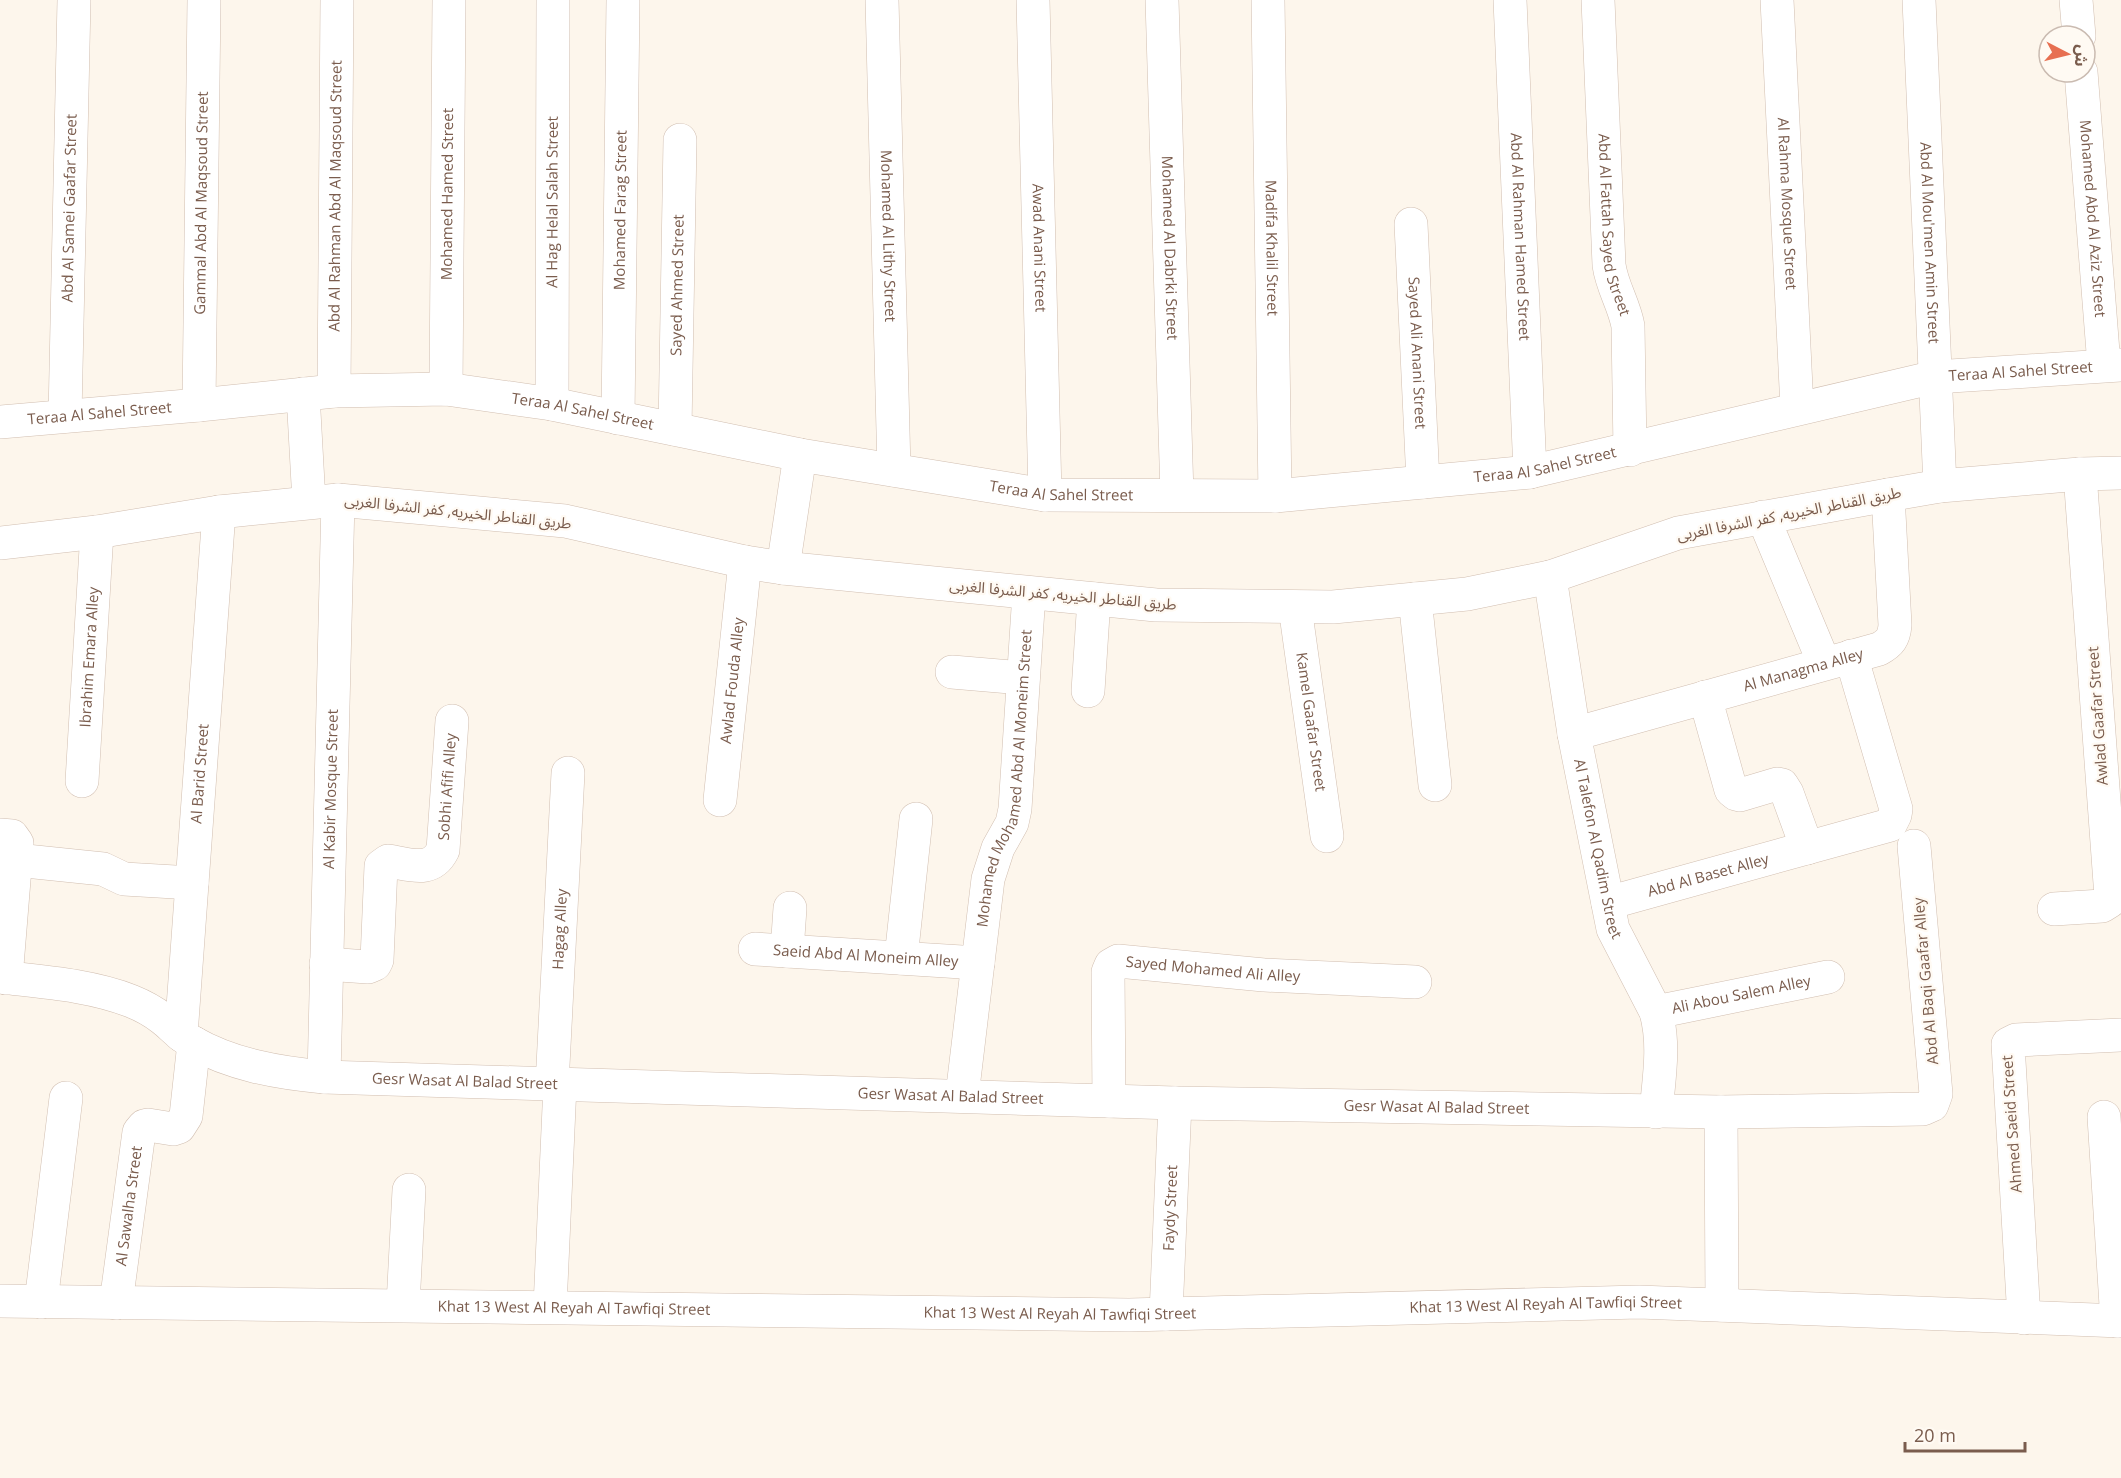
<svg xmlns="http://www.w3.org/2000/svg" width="2121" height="1478" font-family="'Open Sans','Noto Sans Arabic',sans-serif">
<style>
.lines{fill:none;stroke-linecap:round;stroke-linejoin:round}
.minor-casing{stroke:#d1beb0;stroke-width:34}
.tertiary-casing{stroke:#d1beb0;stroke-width:34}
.minor{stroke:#fff;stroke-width:33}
.tertiary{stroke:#fff;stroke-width:33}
.labels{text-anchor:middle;stroke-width:4.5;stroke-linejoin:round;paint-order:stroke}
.street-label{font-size:15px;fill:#7a5c4d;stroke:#fffaf3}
</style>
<rect width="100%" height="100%" fill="#fdf6ec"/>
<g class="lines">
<g class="minor-casing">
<g id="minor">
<path id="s1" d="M882,0L894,470"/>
<path id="s2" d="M1033,0L1045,495"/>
<path id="s3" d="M1162,0L1177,495"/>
<path id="s4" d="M1268,0L1275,496"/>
<path id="s5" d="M1510,0L1530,472"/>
<path id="s6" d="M1598,0L1609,265C1612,287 1624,304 1628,326L1630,450"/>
<path id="s7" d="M1777,0L1797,408"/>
<path id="s8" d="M1919,0L1940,486"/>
<polyline points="2076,0 2079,36"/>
<path id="s9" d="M2081,72L2104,365"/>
<path id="s10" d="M1411,224L1423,482"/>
<path id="s11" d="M446,389L449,0"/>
<path id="s12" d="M334,391L337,0"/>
<path id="s13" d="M552,404L553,0"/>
<path id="s14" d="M199,405L204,0"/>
<path id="s15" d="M65,416L74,0"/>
<path id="s16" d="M618,418L623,0"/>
<path id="s17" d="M0,422L199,405L334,391L446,389L552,404L800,455L1045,495L1275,496L1530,472L1935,377L2121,365"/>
<path id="s18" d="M675,429L680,140"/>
<polyline points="1763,517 1824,663"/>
<path id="s19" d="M1550,577L1574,734L1613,929L1656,1012C1665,1045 1659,1078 1656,1112"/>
<polyline points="1415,599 1435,785"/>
<path id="s20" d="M1295,607L1327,836"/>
<polyline points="952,672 1023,678"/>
<polyline points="1088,691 1094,599"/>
<polyline points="1705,697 1731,790 1736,794 1740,795 1777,784 1782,785 1787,793 1807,848"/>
<path id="s21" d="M1574,734L1879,649C1890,643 1894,638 1895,625L1888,495"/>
<path id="s22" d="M82,781L97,532"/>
<path id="s23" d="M720,800L745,562"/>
<polyline points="0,835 12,836 17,843 6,978"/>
<polyline points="16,860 103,869 124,879 192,883"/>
<path id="s24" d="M1608,903L1890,825L1895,815L1896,809L1851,656"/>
<polyline points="2054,909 2102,906 2110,901 2111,897 2080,474"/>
<path id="s25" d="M755,949L978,963"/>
<polyline points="787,951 790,908"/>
<polyline points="901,958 916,819"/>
<path id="s26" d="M326,964L368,967L375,964L377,960L381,866L388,861C410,864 431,874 443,850L452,721"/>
<path id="s27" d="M0,977C43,982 90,985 131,1001C141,1005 154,1012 163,1019C173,1027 180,1036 192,1042C232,1065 279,1073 324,1077L1175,1103L1721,1112L1923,1109L1932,1105L1936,1094L1914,846"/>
<path id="s28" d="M1656,1012L1828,977"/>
<path id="s29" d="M181,1035L219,512"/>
<path id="s30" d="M324,1077L338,500"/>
<path id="s31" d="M552,1085L568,773"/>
<path id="s32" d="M962,1096L988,879L998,848L1012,823L1015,809L1029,593"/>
<path id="s33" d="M1109,1101L1108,972L1111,965L1118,961L1264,975L1415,982"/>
<polyline points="1721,1112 1722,1305"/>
<polyline points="2104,1117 2117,1321"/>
<path id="s34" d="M0,1301L1129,1315L1639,1302L2121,1321"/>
<polyline points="41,1302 66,1098"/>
<path id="s35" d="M116,1303L139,1132L144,1126L148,1125L173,1129L179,1127L186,1116L194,1043"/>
<polyline points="403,1305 409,1190"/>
<polyline points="550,1307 560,1085"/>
<path id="s36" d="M1166,1314L1175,1103"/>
<polyline points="2024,1318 2008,1044 2016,1040 2121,1035"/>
</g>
</g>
<g class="tertiary-casing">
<g id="tertiary">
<polyline points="303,394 309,502"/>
<polyline points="0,543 97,532 219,512 338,500 565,521 745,562 783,568 1156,605 1333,607 1467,594 1550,577 1678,533 1888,495 1940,486 2080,474 2121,473"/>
<polyline points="783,568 800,455"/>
</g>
</g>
<use href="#minor" class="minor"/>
<use href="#tertiary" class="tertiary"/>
</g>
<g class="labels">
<g class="street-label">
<text dy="5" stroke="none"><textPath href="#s11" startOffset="195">Mohamed Hamed Street</textPath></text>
<text dy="5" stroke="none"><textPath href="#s12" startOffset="195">Abd Al Rahman Abd Al Maqsoud Street</textPath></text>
<text dy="5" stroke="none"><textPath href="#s14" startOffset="202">Gammal Abd Al Maqsoud Street</textPath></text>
<text dy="5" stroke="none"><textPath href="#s13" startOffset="202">Al Hag Helal Salah Street</textPath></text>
<text dy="5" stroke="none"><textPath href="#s7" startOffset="204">Al Rahma Mosque Street</textPath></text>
<text dy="5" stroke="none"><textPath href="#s15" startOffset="208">Abd Al Samei Gaafar Street</textPath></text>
<text dy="5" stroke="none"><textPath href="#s16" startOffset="208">Mohamed Farag Street</textPath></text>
<text dy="5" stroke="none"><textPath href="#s9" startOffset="147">Mohamed Abd Al Aziz Street</textPath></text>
<text dy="5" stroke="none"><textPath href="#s6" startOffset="226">Abd Al Fattah Sayed Street</textPath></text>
<text dy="5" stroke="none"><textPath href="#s1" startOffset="236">Mohamed Al Lithy Street</textPath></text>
<text dy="5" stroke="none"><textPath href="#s5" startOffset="237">Abd Al Rahman Hamed Street</textPath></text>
<text dy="5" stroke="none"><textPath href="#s8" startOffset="243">Abd Al Mou'men Amin Street</textPath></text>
<text dy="5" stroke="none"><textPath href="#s2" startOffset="248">Awad Anani Street</textPath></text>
<text dy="5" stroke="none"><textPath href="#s3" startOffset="248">Mohamed Al Dabrki Street</textPath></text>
<text dy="5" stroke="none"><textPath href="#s4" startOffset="248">Madifa Khalil Street</textPath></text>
<text dy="5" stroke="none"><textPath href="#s18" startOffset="144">Sayed Ahmed Street</textPath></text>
<text dy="5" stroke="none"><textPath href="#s10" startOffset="129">Sayed Ali Anani Street</textPath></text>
<text dy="5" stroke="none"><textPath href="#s17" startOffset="2044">Teraa Al Sahel Street</textPath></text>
<text dy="5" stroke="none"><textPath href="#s17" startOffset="586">Teraa Al Sahel Street</textPath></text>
<text dy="5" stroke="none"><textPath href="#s17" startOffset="100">Teraa Al Sahel Street</textPath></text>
<text dy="5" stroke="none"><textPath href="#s17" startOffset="1558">Teraa Al Sahel Street</textPath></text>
<text dy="5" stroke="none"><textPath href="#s17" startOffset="1072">Teraa Al Sahel Street</textPath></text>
<text transform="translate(458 512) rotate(6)" y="5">طريق القناطر الخيريه, كفر الشرفا الغربى</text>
<text transform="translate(1789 514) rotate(-11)" y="5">طريق القناطر الخيريه, كفر الشرفا الغربى</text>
<text transform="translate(1063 595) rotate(5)" y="5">طريق القناطر الخيريه, كفر الشرفا الغربى</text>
<text dy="5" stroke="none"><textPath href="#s22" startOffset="124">Ibrahim Emara Alley</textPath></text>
<text dy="5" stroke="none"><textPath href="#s21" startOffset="238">Al Managma Alley</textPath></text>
<text dy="5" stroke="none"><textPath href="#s23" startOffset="120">Awlad Fouda Alley</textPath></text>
<text transform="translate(2098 716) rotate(-94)" y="5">Awlad Gaafar Street</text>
<text dy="5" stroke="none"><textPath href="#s20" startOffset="116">Kamel Gaafar Street</textPath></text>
<text dy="5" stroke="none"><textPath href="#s29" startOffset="262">Al Barid Street</textPath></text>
<text dy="5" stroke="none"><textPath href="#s32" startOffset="322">Mohamed Mohamed Abd Al Moneim Street</textPath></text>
<text dy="5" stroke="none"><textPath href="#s26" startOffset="282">Sobhi Afifi Alley</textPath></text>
<text dy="5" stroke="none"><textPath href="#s30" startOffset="288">Al Kabir Mosque Street</textPath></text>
<text dy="5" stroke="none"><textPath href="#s19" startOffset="276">Al Talefon Al Qadim Street</textPath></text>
<text dy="5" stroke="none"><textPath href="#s24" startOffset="104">Abd Al Baset Alley</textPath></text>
<text dy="5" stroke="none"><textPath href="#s31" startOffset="156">Hagag Alley</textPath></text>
<text dy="5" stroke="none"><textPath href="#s25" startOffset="111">Saeid Abd Al Moneim Alley</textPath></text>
<text dy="5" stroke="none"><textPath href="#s33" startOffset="240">Sayed Mohamed Ali Alley</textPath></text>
<text transform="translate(1926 981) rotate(-95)" y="5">Abd Al Baqi Gaafar Alley</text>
<text dy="5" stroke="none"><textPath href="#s28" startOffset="87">Ali Abou Salem Alley</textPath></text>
<text dy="5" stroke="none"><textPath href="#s27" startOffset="486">Gesr Wasat Al Balad Street</textPath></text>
<text dy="5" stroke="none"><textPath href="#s27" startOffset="972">Gesr Wasat Al Balad Street</textPath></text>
<text dy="5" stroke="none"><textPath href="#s27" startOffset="1458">Gesr Wasat Al Balad Street</textPath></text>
<text transform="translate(2012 1124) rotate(-94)" y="5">Ahmed Saeid Street</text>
<text dy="5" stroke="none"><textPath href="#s35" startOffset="98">Al Sawalha Street</textPath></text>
<text dy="5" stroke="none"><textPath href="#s36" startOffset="106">Faydy Street</textPath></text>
<text dy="5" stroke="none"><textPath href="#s34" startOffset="1546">Khat 13 West Al Reyah Al Tawfiqi Street</textPath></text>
<text dy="5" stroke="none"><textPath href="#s34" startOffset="574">Khat 13 West Al Reyah Al Tawfiqi Street</textPath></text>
<text dy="5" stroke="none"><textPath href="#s34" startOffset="1060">Khat 13 West Al Reyah Al Tawfiqi Street</textPath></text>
</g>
</g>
<g transform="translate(2067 54) rotate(97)"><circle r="28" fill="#fffaf3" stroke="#cabbb1" stroke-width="1.5"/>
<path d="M0-4.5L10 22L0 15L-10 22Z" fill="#e76f51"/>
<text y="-9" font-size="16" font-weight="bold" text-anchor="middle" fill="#7a5c4d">ش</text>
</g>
<path d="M1905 1442v9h120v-9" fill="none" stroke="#7a5c4d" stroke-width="3"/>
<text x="1914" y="1442" font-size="18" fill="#7a5c4d" stroke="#fffaf3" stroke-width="4.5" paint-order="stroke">20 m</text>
</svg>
